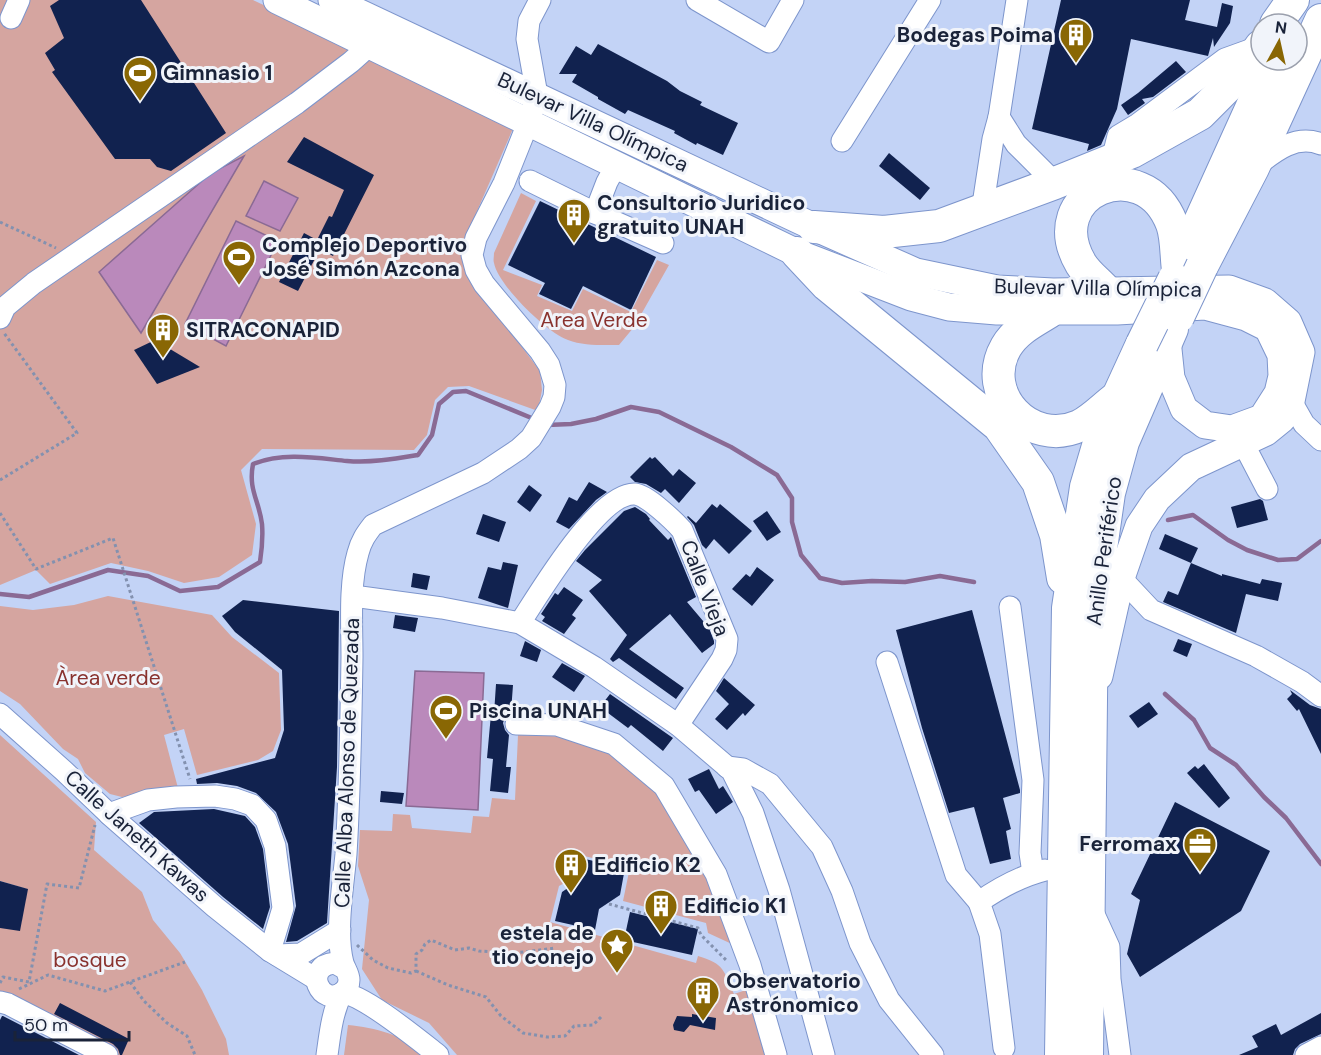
<svg xmlns="http://www.w3.org/2000/svg" width="1321" height="1055" font-family="'DM Sans',sans-serif">
<style>
.green{fill:#d5a5a0}
.water{fill:#ba89bb;stroke:#8a6a94;stroke-width:1.5}
.lines{fill:none;stroke-linecap:round;stroke-linejoin:round}
.stream{stroke:#8a6a94;stroke-width:4.5}
.building{fill:#11224f}
.minor-casing{stroke:#7d95cc;stroke-width:23}
.major-casing{stroke:#7d95cc;stroke-width:29}
.highway-casing{stroke:#7d95cc;stroke-width:34}
.path{stroke:#8391af;stroke-width:3;stroke-dasharray:3 3;stroke-linecap:butt}
.minor{stroke:#fff;stroke-width:21}
.major{stroke:#fff;stroke-width:27}
.highway{stroke:#fff;stroke-width:32}
.highway-bridge-casing{stroke:#7d95cc;stroke-width:34;stroke-linecap:butt}
.highway-bridge{stroke:#fff;stroke-width:32}
.labels{text-anchor:middle;stroke-width:6;stroke-linejoin:round;paint-order:stroke}
.poi-label{font-size:21px;font-weight:bold;fill:#1a2339;stroke:#f1f4fa;text-anchor:start}
.street-label{font-size:21px;fill:#1a2339;stroke:#f1f4fa}
.park-label{font-size:21px;fill:#89322e;stroke:#f1f4fa}
</style>
<rect width="100%" height="100%" fill="#c3d3f6"/>
<g class="green">
<polygon points="0,0 253,0 515,124 464,241 464,253 482,294 540,371 542,390 538,411 469,386 448,387 435,400 427,435 414,450 262,449 241,470 256,524 252,555 219,577 184,583 148,571 111,563 50,584 36,570 0,585"/>
<path d="M521,193L536,201L503,270L542,285L537,296L572,311L583,289L631,312L657,260L669,265L634,327L619,345C603,345 583,346 568,340C547,333 498,285 494,263C493,260 494,257 494,253Z"/>
<polygon points="108,596 212,615 232,637 279,673 281,730 273,751 258,760 197,775 184,729 164,735 178,788 122,797 110,794 85,773 78,759 63,749 20,704 0,691 0,606 33,610 74,605"/>
<polygon points="0,735 96,822 94,850 142,892 153,920 180,953 202,990 226,1039 229,1055 107,1055 0,998 0,928 27,889 0,881"/>
<path d="M518,735C541,736 567,735 590,742C597,745 604,750 610,754C679,794 706,874 734,945L708,933L706,923L623,901L630,867L580,855L574,878L559,886L550,922L696,963L698,956C725,964 723,970 734,994L746,990L765,1055H457L429,1023L382,1000L362,969L369,900L358,866L360,830L392,831L393,814L410,815L412,828L471,833L473,816L489,817L492,798L515,800Z"/>
<path d="M348,1025C375,1028 404,1034 422,1055H344Z"/>
</g>
<g class="water">
<polygon points="244,156 141,333 99,272 211,173"/>
<polygon points="264,181 298,198 280,231 246,216"/>
<polygon points="236,221 278,241 226,346 185,324"/>
<polygon points="415,671 484,673 478,810 406,806"/>
</g>
<g class="lines">
<g class="stream">
<polyline points="547,425 571,424 596,419 631,407 659,412 731,447 777,475 792,498 792,522 801,555 820,578 842,583 872,581 905,582 940,576 974,582"/>
<polyline points="1168,520 1193,515 1228,540 1247,550 1278,560 1297,559 1321,541"/>
<path d="M0,594L29,597L108,570L148,576L180,591L218,587L260,562C262,549 263,537 262,524C259,500 248,490 253,464C284,452 316,458 347,461C371,463 394,459 418,455L432,435L439,404L453,392L466,391L534,419"/>
<polyline points="1165,694 1194,720 1210,748 1236,765 1264,797 1286,818 1321,864"/>
</g>
</g>
<g class="building">
<polygon points="59,0 141,0 226,133 171,171 157,167 150,159 115,159 52,72 55,70 45,53 64,38 50,6"/>
<polygon points="1061,0 1190,0 1185,20 1217,27 1222,3 1233,6 1230,23 1214,47 1213,38 1208,56 1131,39 1117,109 1101,145 1087,151 1089,144 1032,129"/>
<polygon points="598,44 667,81 680,91 702,102 700,105 738,123 723,155 697,143 696,145 674,133 675,131 628,110 625,114 598,99 598,97 572,82 577,74 559,74 576,46 591,55"/>
<polygon points="1176,61 1186,72 1153,97 1142,99 1145,103 1128,115 1121,105 1138,93"/>
<polygon points="304,137 374,175 333,256 320,249 298,291 279,282 304,233 317,240 329,216 332,217 344,190 287,162"/>
<polygon points="889,153 930,188 920,200 879,166"/>
<polygon points="540,201 656,257 631,310 583,286 571,309 539,294 545,283 508,265"/>
<polygon points="155,340 200,367 157,384 134,350"/>
<polygon points="650,457 652,459 655,457 673,476 679,469 696,483 679,503 665,489 661,493 646,484 635,482 630,477"/>
<polygon points="589,482 607,492 596,500 569,529 556,522 569,497 577,501"/>
<polygon points="529,485 542,495 530,512 517,502"/>
<polygon points="1260,499 1263,501 1268,520 1237,528 1231,507"/>
<polygon points="712,504 717,508 720,504 752,531 729,554 714,539 706,549 702,545 694,525 687,517 688,516 696,523"/>
<polygon points="635,507 646,514 650,519 649,520 668,540 671,537 696,597 687,602 709,628 714,641 714,644 702,653 670,614 629,649 684,688 676,699 619,658 613,662 610,659 627,635 589,591 602,580 576,561 585,550 624,511"/>
<polygon points="767,511 781,532 767,541 753,521"/>
<polygon points="483,514 506,522 499,542 476,534"/>
<polygon points="1165,534 1198,548 1191,563 1159,549"/>
<polygon points="503,562 518,565 508,608 478,598 488,567 501,570"/>
<polygon points="1191,563 1222,576 1222,574 1260,584 1262,579 1282,583 1278,601 1246,594 1236,633 1163,602 1168,591 1178,595"/>
<polygon points="757,567 774,580 752,606 732,589 746,574 750,577"/>
<polygon points="413,573 430,576 427,590 411,587"/>
<polygon points="564,587 583,600 572,615 576,618 564,634 542,621 545,617 541,614 555,593 558,595"/>
<polygon points="243,600 339,611 337,767 327,923 297,941 286,942 296,906 288,844 276,812 256,793 237,786 217,783 197,784 196,779 275,758 284,730 282,670 235,632 222,616"/>
<polygon points="972,610 1020,790 1020,793 1003,798 1011,829 1006,831 1011,859 990,864 974,807 949,813 922,728 896,630"/>
<polygon points="395,615 418,618 415,632 393,628"/>
<polygon points="1178,639 1192,644 1187,657 1173,651"/>
<polygon points="525,641 541,650 537,662 520,656"/>
<polygon points="562,663 585,676 574,692 552,677"/>
<polygon points="724,678 755,705 745,716 743,713 727,730 715,719 729,704 716,691"/>
<polygon points="496,684 513,685 511,712 505,717 503,723 505,730 509,735 506,767 511,767 508,793 490,791 493,759 487,758 491,714 494,714"/>
<polygon points="1290,690 1310,705 1321,709 1321,754 1299,709 1297,711 1287,699 1292,694"/>
<polygon points="610,694 673,738 663,751 631,725 628,728 600,707"/>
<polygon points="1149,702 1158,714 1138,728 1129,716"/>
<polygon points="1204,764 1230,798 1219,808 1187,773 1195,766 1198,769"/>
<polygon points="709,769 719,789 723,786 733,802 716,814 699,790 695,792 688,779"/>
<polygon points="381,791 404,793 402,804 380,802"/>
<polygon points="1175,802 1270,851 1241,911 1140,977 1127,954 1140,900 1131,894"/>
<polygon points="214,809 245,816 255,827 263,849 270,907 263,929 223,897 139,823 154,812"/>
<polygon points="585,859 625,868 620,895 599,909 595,930 555,921 562,892 581,879"/>
<polygon points="0,881 28,889 20,931 0,928"/>
<polygon points="630,912 698,929 692,955 624,940"/>
<polygon points="60,1003 129,1039 122,1055 120,1055 118,1049 113,1044 54,1014"/>
<polygon points="1321,1013 1321,1034 1300,1044 1295,1049 1293,1055 1239,1055 1258,1047 1252,1036 1276,1024 1281,1035"/>
<polygon points="692,1014 716,1018 715,1030 690,1025 684,1032 674,1030 673,1025 677,1016 692,1017"/>
<polygon points="2,1016 3,1016 79,1055 0,1055 0,1020"/>
</g>
<g class="lines">
<g class="minor-casing">
<g id="minor">
<polyline points="697,0 769,42 793,0"/>
<polyline points="11,18 19,0"/>
<polyline points="999,117 1017,0"/>
<polyline points="842,141 930,0"/>
<polyline points="1112,160 1118,136 1138,124 1225,59 1261,46"/>
<polyline points="617,164 607,182 595,213 663,243"/>
<path d="M1256,166C1275,151 1296,134 1321,144"/>
<polyline points="530,181 595,213"/>
<polyline points="982,211 993,139 999,117 1016,144 1055,183"/>
<polyline points="0,318 5,307 34,283 297,103 351,62 370,45 376,35"/>
<polyline points="1291,401 1304,424 1321,440"/>
<polyline points="1243,443 1267,489"/>
<polyline points="1121,578 1151,610 1256,656 1302,682 1321,696"/>
<polyline points="353,596 442,608 520,623 594,667 678,725 732,771 753,813 779,890 824,1055"/>
<polyline points="1010,607 1033,780 1030,853 1033,873"/>
<path d="M520,623C539,594 599,492 635,494C647,495 674,521 682,530L727,639L726,650L722,659L678,725"/>
<polyline points="887,662 956,875 979,902"/>
<polyline points="0,714 64,771 109,814 215,907 270,951 316,979"/>
<polyline points="516,724 557,725 614,744 664,786 716,874 750,965 776,1055"/>
<polyline points="727,767 743,769 770,784 822,847 842,891 860,943 889,1000 933,1055"/>
<polyline points="109,814 148,800 176,797 215,796 235,799 252,805 266,820 275,846 283,908 270,951"/>
<polyline points="1092,910 1109,947 1110,979 1120,1055"/>
<polyline points="277,955 301,954 340,930"/>
<path d="M344,968L335,963C301,966 321,1009 343,992C347,989 349,985 349,980C349,974 345,969 343,963C335,932 343,887 346,854C350,789 351,723 352,657C352,625 349,584 358,553C361,541 366,534 373,525L483,473L519,449L531,438L550,407L554,397L555,385L549,365L540,351L484,284L476,270L472,255L476,238L504,183L528,123L537,95L527,39L529,21L540,0"/>
<polyline points="0,1002 8,1004 107,1055"/>
<path d="M1004,1048L990,934L979,902C999,888 1021,876 1045,870"/>
<path d="M327,1055C330,1034 332,1012 342,993C363,994 420,1041 438,1055"/>
<polyline points="1306,1055 1321,1047"/>
</g>
</g>
<g class="major-casing">
<g id="major">
<polyline points="277,0 797,253 911,297 949,307 997,311 1117,311 1205,306 1246,317 1268,328 1281,355 1282,376 1278,393 1262,418 1232,429 1205,425 1184,409 1171,378 1167,340"/>
<polyline points="332,0 814,227 916,272 997,289 1053,292 1229,289 1265,302 1288,322 1301,352 1291,401 1282,419 1266,432 1191,467 1157,499 1139,526 1121,578 1099,676"/>
</g>
</g>
<g class="highway-casing">
<g id="highway">
<polyline points="1276,24 1293,0"/>
<polyline points="814,227 884,232 939,226 1055,183 1132,152 1200,114 1245,69 1261,46"/>
<polyline points="797,253 827,285 999,426 1038,482 1056,535 1063,578"/>
<polyline points="1202,266 1253,168 1321,20"/>
<polyline points="1178,270 1273,60"/>
<path d="M1106,291C1098,282 1087,274 1081,264C1039,193 1143,148 1172,224C1177,238 1176,256 1178,270"/>
<path d="M1049,312C1033,322 1016,330 1006,347C979,394 1030,448 1079,426C1092,420 1104,407 1116,398"/>
<polyline points="1061,1055 1068,608 1086,487 1103,429 1142,344"/>
<polyline points="1087,1055 1092,611 1109,493 1123,442 1172,329"/>
</g>
</g>
<g class="path">
<polyline points="0,222 56,248"/>
<polyline points="0,480 77,433 4,333"/>
<polyline points="0,513 36,569 113,538 190,779"/>
<polyline points="609,904 698,928 701,935 727,961"/>
<polyline points="357,945 373,960 388,968 411,973 416,971 416,954 422,950 425,944 431,940 455,950 469,948 479,951 515,953 556,948"/>
<polyline points="416,971 448,985 486,997 501,1016 523,1033 547,1037 565,1036 574,1026 593,1025 601,1017"/>
<polyline points="130,982 144,1001 167,1023 187,1036 195,1055"/>
<polyline points="0,983 3,977 29,982 47,884 79,888 95,825"/>
<polyline points="19,989 48,975 105,991 185,962"/>
</g>
<use href="#minor" class="minor"/>
<use href="#major" class="major"/>
<use href="#highway" class="highway"/>
<g class="highway-bridge-casing">
<g id="highway-bridge">
<polyline points="1178,317 1202,266"/>
<polyline points="1142,344 1174,279"/>
</g>
</g>
<use href="#highway-bridge" class="highway-bridge"/>
</g>
<defs>
<g id="building-pin" transform="scale(1.725)"><path d="M0 17L-7.5 6A9.5 9.5 0 1 1 7.5 6Z" fill="#896704" stroke="#f1f4fa"/><path d="M-4-6H4V6H1V3H-1V6H-4ZM-2.5-4.3h1.7v1.8h-1.7ZM.8-4.3h1.7v1.8H.8ZM-2.5-1h1.7V.8h-1.7ZM.8-1h1.7V.8H.8Z" fill="#fff"/></g>
<g id="stadium-pin" transform="scale(1.725)"><path d="M0 17L-7.5 6A9.5 9.5 0 1 1 7.5 6Z" fill="#896704" stroke="#f1f4fa"/><path d="M0-5a6.5 5 0 1 0 0 10a6.5 5 0 1 0 0-10ZM-3.5-1.8h7v3.6h-7Z" fill="#fff"/></g>
<g id="office-pin" transform="scale(1.725)"><path d="M0 17L-7.5 6A9.5 9.5 0 1 1 7.5 6Z" fill="#896704" stroke="#f1f4fa"/><path d="M-6-3h4V-5.5h4V-3h4V5H-6ZM-1-4.5V-3h2v-1.5ZM-6 0V1H6V0Z" fill="#fff"/></g>
<g id="sight-pin" transform="scale(1.725)"><path d="M0 17L-7.5 6A9.5 9.5 0 1 1 7.5 6Z" fill="#896704" stroke="#f1f4fa"/><path d="M0-6L1.8-2.2L6-1.7L2.9 1.2L3.7 5.4L0 3.3L-3.7 5.4L-2.9 1.2L-6-1.7L-1.8-2.2Z" fill="#fff"/></g>
</defs>
<g fill-rule="evenodd">
<use href="#building-pin" x="1076" y="35"/>
<use href="#stadium-pin" x="140" y="73"/>
<use href="#building-pin" x="574" y="215"/>
<use href="#stadium-pin" x="239" y="257"/>
<use href="#building-pin" x="163" y="330"/>
<use href="#stadium-pin" x="446" y="711"/>
<use href="#office-pin" x="1200" y="844"/>
<use href="#building-pin" x="571" y="865"/>
<use href="#building-pin" x="661" y="906"/>
<use href="#sight-pin" x="617" y="945"/>
<use href="#building-pin" x="703" y="993"/>
</g>
<g class="labels">
<g class="poi-label">
<text x="1053" y="42" text-anchor="end">Bodegas Poima</text>
<text x="163" y="80">Gimnasio 1</text>
<text x="597" y="210">Consultorio Juridico<tspan x="597" dy="24">gratuito UNAH</tspan></text>
<text x="262" y="252">Complejo Deportivo<tspan x="262" dy="24">José Simón Azcona</tspan></text>
<text x="186" y="337">SITRACONAPID</text>
<text x="469" y="718">Piscina UNAH</text>
<text x="1177" y="851" text-anchor="end">Ferromax</text>
<text x="594" y="872">Edificio K2</text>
<text x="684" y="913">Edificio K1</text>
<text x="594" y="940" text-anchor="end">estela de<tspan x="594" dy="24">tio conejo</tspan></text>
<text x="726" y="988">Observatorio<tspan x="726" dy="24">Astrónomico</tspan></text>
</g>
<g class="street-label">
<text transform="translate(593 122) rotate(25)" y="7">Bulevar Villa Olímpica</text>
<text transform="translate(1098 288) rotate(1)" y="7">Bulevar Villa Olímpica</text>
<text transform="translate(1104 551) rotate(-82)" y="7">Anillo Periférico</text>
<text transform="translate(705 588) rotate(69)" y="7">Calle Vieja</text>
<text transform="translate(347 763) rotate(-88)" y="7">Calle Alba Alonso de Quezada</text>
<text transform="translate(137 836) rotate(42)" y="7">Calle Janeth Kawas</text>
</g>
<g class="park-label">
<text x="594" y="327">Area Verde</text>
<text x="108" y="685">Àrea verde</text>
<text x="90" y="967">bosque</text>
</g>
</g>
<g transform="translate(1279 42) rotate(8)"><circle r="28" fill="#f1f4fa" stroke="#9ba0ad" stroke-width="1.5"/>
<path d="M0-4.5L10 22L0 15L-10 22Z" fill="#896704"/>
<text y="-9" font-size="16" font-weight="bold" text-anchor="middle" fill="#1a2339">N</text>
</g>
<path d="M15 1031v9h114v-9" fill="none" stroke="#1a2339" stroke-width="3"/>
<text x="24" y="1031" font-size="18" fill="#1a2339" stroke="#f1f4fa" stroke-width="4.5" paint-order="stroke">50 m</text>
</svg>
